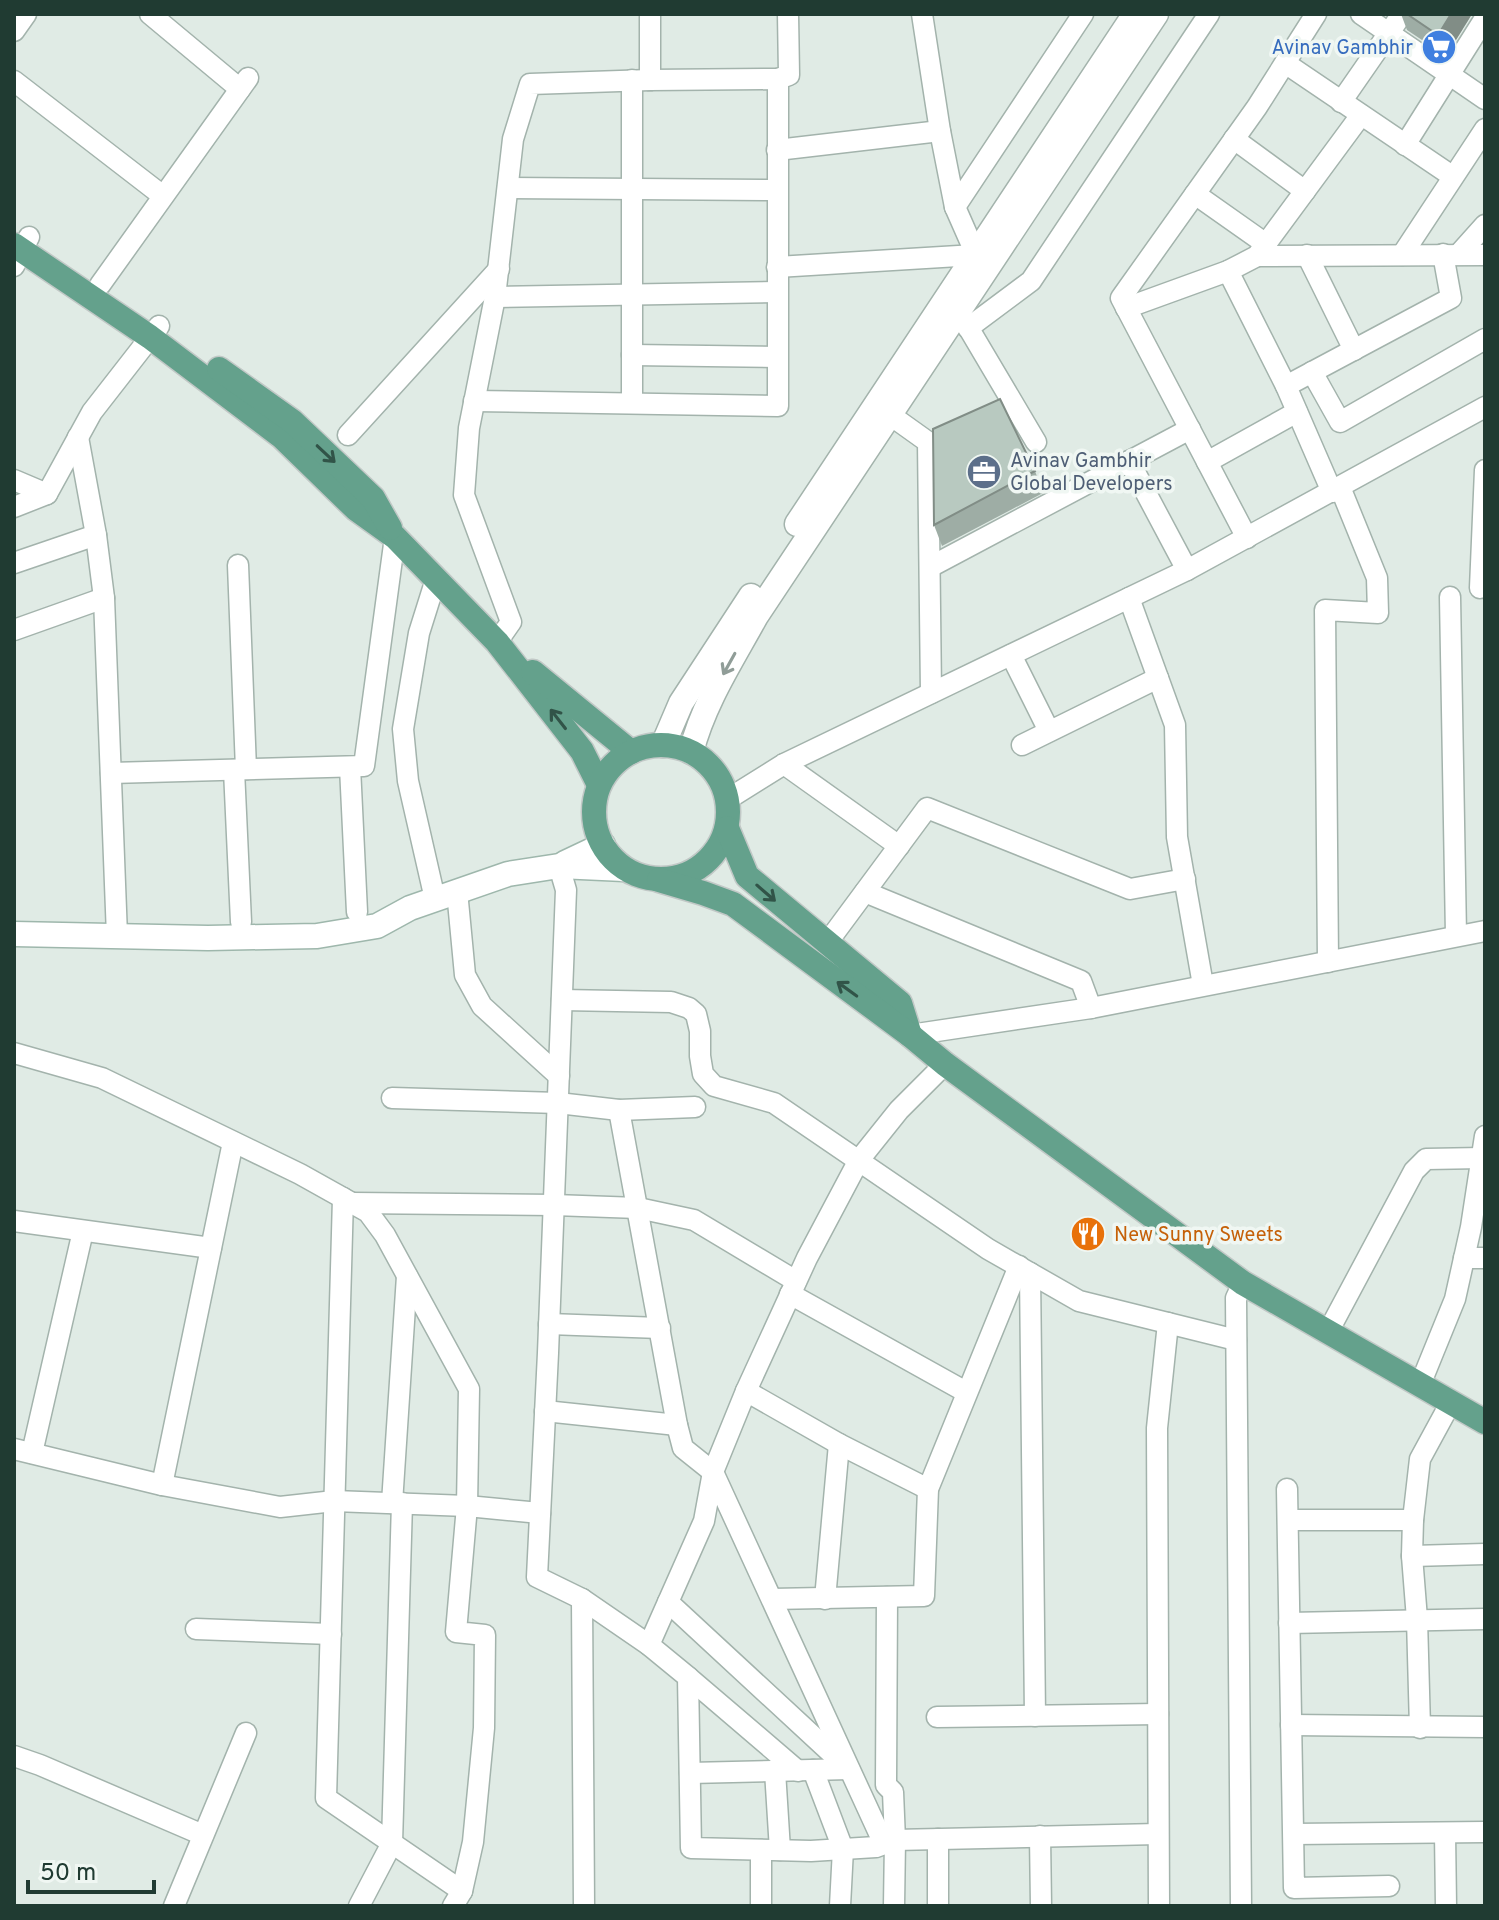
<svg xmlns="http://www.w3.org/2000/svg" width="1499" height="1920" font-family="Overpass,sans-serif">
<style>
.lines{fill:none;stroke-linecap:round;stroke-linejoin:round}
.minor-casing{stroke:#a3b3ac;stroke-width:23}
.tertiary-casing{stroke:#a3b3ac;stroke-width:27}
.secondary-casing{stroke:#9eb7ac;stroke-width:27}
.primary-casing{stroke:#c1c8c6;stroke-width:27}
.minor{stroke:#fff;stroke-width:20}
.tertiary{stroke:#fff;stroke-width:24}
.secondary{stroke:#fff;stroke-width:24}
.primary{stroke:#64a18c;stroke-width:24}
.wall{fill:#9eada5}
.shaded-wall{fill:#818d86}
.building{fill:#b8c9c0;stroke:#818d86;stroke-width:2}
.oneway{stroke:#315448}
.oneway2{stroke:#909d98}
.labels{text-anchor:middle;stroke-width:7;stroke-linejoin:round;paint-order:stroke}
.shop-label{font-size:20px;fill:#366cbe;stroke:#f0f7f3;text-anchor:end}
.service-label{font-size:20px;fill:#4e5e75;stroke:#f0f7f3;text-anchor:start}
.food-label{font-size:20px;fill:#c56008;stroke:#f0f7f3;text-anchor:start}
</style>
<rect width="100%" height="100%" fill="#e0ebe5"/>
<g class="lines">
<g class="minor-casing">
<g id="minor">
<polyline points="150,14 240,89"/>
<polyline points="650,14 650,80"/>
<polyline points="922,14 940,131 955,207 981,266"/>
<polyline points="1361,14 1485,99"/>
<polyline points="14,31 26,14"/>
<polyline points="1285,63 1452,176"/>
<polyline points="14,81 163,196"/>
<polyline points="1341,102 1402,14"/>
<polyline points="1234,139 1305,191"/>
<polyline points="1405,145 1485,18"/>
<polyline points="777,150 940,131"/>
<polyline points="508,188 777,190"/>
<polyline points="1195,194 1266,244"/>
<polyline points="955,207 1083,14"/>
<polyline points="1459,254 1485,225"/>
<polyline points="1307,255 1354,350"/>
<polyline points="1402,255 1485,129"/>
<polyline points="1257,256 1485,255"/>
<polyline points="14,266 29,237"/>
<polyline points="777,267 975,255"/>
<polyline points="1228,271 1286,386 1332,492"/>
<polyline points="100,285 248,78"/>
<polyline points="495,297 777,292"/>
<polyline points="1126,308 1228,271 1257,256 1361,115"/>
<polyline points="962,317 1036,442"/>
<polyline points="968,328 1031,281 1209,14"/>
<polyline points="632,355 777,357"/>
<polyline points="1312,372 1340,422 1485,339"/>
<polyline points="1286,386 1451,298 1443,254"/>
<polyline points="474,401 778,406 778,79 789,75 788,14"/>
<polyline points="632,403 632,80"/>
<polyline points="879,407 928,442 931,693"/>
<polyline points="348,435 499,269"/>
<polyline points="78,437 96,535 104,598 117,936"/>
<polyline points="1129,461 1187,570"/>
<polyline points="1207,462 1297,412"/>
<polyline points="14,480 47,494"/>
<polyline points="14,507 47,494 92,412 159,326"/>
<polyline points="1247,538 1121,298 1257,107 1316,14"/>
<polyline points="14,563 96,535"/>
<polyline points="238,565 246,769"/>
<polyline points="930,567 1190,429"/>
<polyline points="1480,588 1485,470"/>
<polyline points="1450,597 1456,935"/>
<polyline points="1129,598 1175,725 1177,837 1203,985"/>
<polyline points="14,630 104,598"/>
<polyline points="497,642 511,622 464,495 469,428 495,297 513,139 530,84 650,80 778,79"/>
<polyline points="1011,655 1049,731"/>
<polyline points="1022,745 1158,678"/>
<polyline points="784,764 899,846"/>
<polyline points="350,767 357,912"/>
<polyline points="234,770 241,922"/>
<polyline points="111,773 364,766 395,537"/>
<polyline points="728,799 784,764 1187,570 1485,407"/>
<polyline points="559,866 566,890 548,1353 537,1577 582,1599 649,1645 688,1677 691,1848 811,1851 876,1847 895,1840 1158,1834"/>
<polyline points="457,891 465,975 482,1006 559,1076"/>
<polyline points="865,892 1081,981 1091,1008"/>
<polyline points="435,899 408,781 403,729 419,633 436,579"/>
<polyline points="827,943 927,808 1130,889 1185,879"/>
<polyline points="1328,962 1325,610 1378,613 1377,578 1340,487"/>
<polyline points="562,1000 671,1002 689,1008 696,1014 700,1031 700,1056 703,1074 714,1086 774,1103 988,1249 1079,1301 1236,1340"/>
<polyline points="910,1035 1091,1008 1485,931"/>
<polyline points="14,1053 102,1078 300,1174 368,1212 385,1235 469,1389 467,1506 456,1632 485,1635 484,1728 473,1842 462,1891 453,1906"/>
<polyline points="392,1098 558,1103 619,1110 695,1107"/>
<polyline points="619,1110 677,1425 683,1448 713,1472 884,1844"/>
<polyline points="343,1198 326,1798 462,1891"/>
<polyline points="352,1203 554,1205 638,1208 694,1220 796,1281"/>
<polyline points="14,1221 211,1248"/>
<polyline points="1464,1258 1485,1258"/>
<polyline points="1030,1273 1035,1716"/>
<polyline points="790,1294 966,1392"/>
<polyline points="549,1324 660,1328"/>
<polyline points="1328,1332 1414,1171 1426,1159 1482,1158"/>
<polyline points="1420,1385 1455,1299 1471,1227 1485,1136"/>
<polyline points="746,1391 839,1444 928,1489"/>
<polyline points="545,1411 677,1425"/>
<polyline points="14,1449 162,1485 280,1507 334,1501 467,1506 540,1513"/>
<polyline points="32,1453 83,1231"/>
<polyline points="162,1485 233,1142"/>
<polyline points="1287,1489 1294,1888 1389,1886"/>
<polyline points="392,1503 407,1276"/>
<polyline points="1288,1520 1413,1520"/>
<polyline points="1412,1556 1485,1554"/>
<polyline points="887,1597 886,1785 893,1792 895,1840 894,1906"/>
<polyline points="582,1599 584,1906"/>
<polyline points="772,1599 924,1596 928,1489 1019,1266"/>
<polyline points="825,1599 839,1444"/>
<polyline points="668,1602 841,1762"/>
<polyline points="1289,1623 1485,1619"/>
<polyline points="196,1629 331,1634"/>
<polyline points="649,1645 704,1521 713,1472 746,1391 807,1258 859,1160 899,1110 945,1064"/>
<polyline points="688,1677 798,1771"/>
<polyline points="937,1717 1158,1714"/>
<polyline points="1291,1725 1485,1727"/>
<polyline points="1420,1728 1417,1619 1412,1556 1413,1520 1420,1459 1451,1402"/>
<polyline points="14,1756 40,1765 203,1835"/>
<polyline points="813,1770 843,1849 840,1906"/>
<polyline points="775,1771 780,1850"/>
<polyline points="690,1773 849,1769"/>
<polyline points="1445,1833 1446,1906"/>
<polyline points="1294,1834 1485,1832"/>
<polyline points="1040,1836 1041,1906"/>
<polyline points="761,1850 761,1906"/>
<polyline points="174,1906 246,1733"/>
<polyline points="359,1906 392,1843 402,1503"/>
<polyline points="938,1906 938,1839"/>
<polyline points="1159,1906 1157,1428 1168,1323"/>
<polyline points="1241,1906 1236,1298 1243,1283"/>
</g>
</g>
<g class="tertiary-casing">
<g id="tertiary">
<polyline points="797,524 1135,14"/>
<polyline points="663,745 681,703 751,596"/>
<path d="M691,752C704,702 732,660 756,616L1156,14"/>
</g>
</g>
<g class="secondary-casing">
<g id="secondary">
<polyline points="565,863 603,845"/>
<polyline points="14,934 208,938 317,936 377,926 410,908 508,874 559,866 624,869"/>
</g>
</g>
<g class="primary-casing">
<g id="primary">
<polyline points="14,245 150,337 282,437 356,509 395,537 497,642 582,751 599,785"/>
<polyline points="219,369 292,421 373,498 390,528"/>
<polyline points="533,672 631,752"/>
<circle cx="661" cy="812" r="67"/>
<polyline points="727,828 747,876 900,1003 910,1035"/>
<polyline points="659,880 703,893 733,904 910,1035 945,1064 1243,1283 1485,1422"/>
</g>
</g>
<use href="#minor" class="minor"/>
<use href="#tertiary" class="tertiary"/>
<use href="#secondary" class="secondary"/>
<use href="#primary" class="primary"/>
</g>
<g class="wall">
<polygon points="1401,14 1472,14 1446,56 1407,30"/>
<polygon points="1035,471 1043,493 942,546 934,525"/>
</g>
<polygon class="shaded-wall" points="1451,14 1472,14 1446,56 1438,35"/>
<g class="building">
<polygon points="1407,14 1451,14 1438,35"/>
<polygon points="1000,399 1035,471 934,525 933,429"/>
</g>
<defs><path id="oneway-shaft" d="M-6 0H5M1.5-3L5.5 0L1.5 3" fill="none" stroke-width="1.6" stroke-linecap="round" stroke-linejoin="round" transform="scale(2)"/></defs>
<g class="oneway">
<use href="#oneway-shaft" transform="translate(326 454) rotate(43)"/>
<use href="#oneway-shaft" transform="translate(558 719) rotate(-128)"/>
<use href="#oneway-shaft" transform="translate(766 893) rotate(41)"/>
<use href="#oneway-shaft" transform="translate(847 989) rotate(-144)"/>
</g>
<use class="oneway2" href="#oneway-shaft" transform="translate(729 664) rotate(119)"/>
<defs>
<g id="supermarket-disc" transform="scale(1.8)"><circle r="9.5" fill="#3f7fe0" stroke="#f0f7f3"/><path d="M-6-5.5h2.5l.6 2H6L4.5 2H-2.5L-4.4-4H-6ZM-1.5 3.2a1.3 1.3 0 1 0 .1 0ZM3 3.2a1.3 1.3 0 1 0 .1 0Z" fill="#fff"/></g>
<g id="office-disc" transform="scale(1.8)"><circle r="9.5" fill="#5c6f8a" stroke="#f0f7f3"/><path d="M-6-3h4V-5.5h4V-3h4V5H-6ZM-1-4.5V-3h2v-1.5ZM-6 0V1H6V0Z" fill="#fff"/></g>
<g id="restaurant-disc" transform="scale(1.8)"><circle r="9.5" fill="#e8710a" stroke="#f0f7f3"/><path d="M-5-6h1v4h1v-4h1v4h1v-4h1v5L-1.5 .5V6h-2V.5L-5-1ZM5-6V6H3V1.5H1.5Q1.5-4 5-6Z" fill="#fff"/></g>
</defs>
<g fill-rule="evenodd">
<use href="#supermarket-disc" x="1439" y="47"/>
<use href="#office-disc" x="984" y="472"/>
<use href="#restaurant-disc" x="1088" y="1234"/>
</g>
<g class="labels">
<g class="shop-label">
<text x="1413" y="54">Avinav Gambhir</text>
</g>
<g class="service-label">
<text x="1010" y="467">Avinav Gambhir<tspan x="1010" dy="23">Global Developers</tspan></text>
</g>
<g class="food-label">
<text x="1114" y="1241">New Sunny Sweets</text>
</g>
</g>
<rect width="1499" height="1920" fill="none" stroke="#203b32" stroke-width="32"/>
<path d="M28 1880v12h126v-12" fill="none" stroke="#203b32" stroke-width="4"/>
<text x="40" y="1880" font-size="24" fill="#203b32" stroke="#f0f7f3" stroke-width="6" paint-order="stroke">50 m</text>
</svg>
